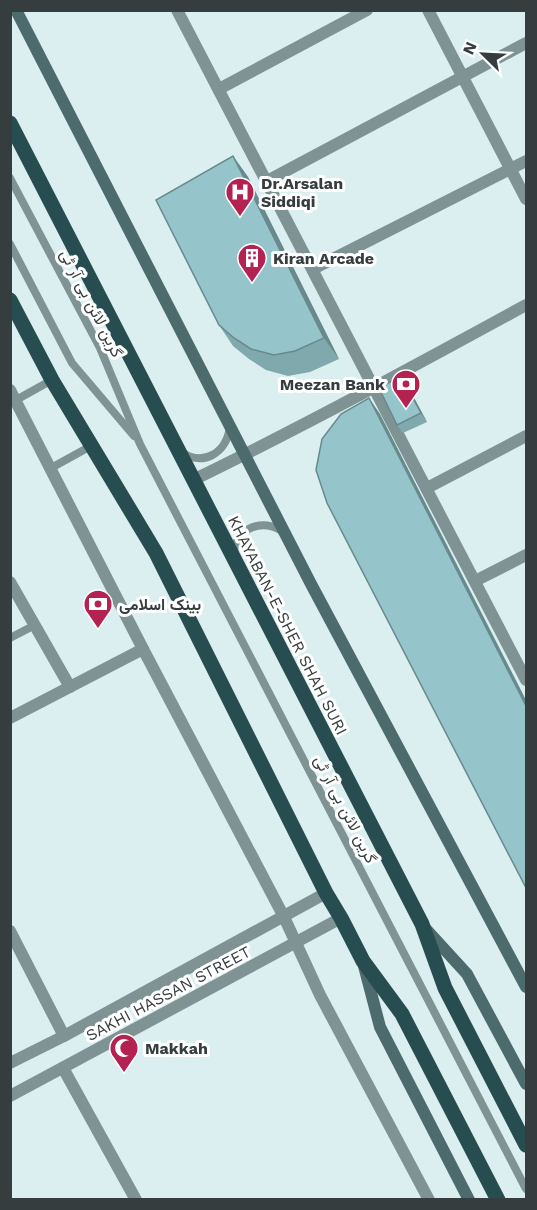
<svg xmlns="http://www.w3.org/2000/svg" width="537" height="1210" font-family="'Work Sans',Vazirmatn,sans-serif">
<style>
.lines{fill:none;stroke-linecap:round;stroke-linejoin:round}
.service{stroke:#7f9395;stroke-width:8}
.minor{stroke:#7f9395;stroke-width:12}
.tertiary{stroke:#7f9395;stroke-width:12}
.secondary{stroke:#4d6a6d;stroke-width:12}
.primary{stroke:#284d51;stroke-width:15}
.wall{fill:#80a9ae}
.shaded-wall{fill:#688a8d}
.building{fill:#95c5ca;stroke:#688a8d;stroke-width:1.5}
.labels{text-anchor:middle;stroke-width:6;stroke-linejoin:round;paint-order:stroke}
.poi-label{font-size:16px;font-weight:bold;fill:#363d3e;stroke:#fff;text-anchor:start}
.street-label{font-size:16px;fill:#363d3e;stroke:#fff}
</style>
<rect width="100%" height="100%" fill="#dbeef0"/>
<g class="lines">
<g class="service">
<polyline points="10,178 100,348 140,444 526,1189"/>
<polyline points="10,244 72,363 134,436"/>
<polyline points="16,400 52,380"/>
<path d="M181,452C204,467 226,453 230,427"/>
<polyline points="51,468 91,446"/>
<path d="M234,553C235,528 264,517 283,532"/>
<polyline points="10,638 35,625"/>
</g>
<g class="minor">
<polyline points="177,10 526,680"/>
<polyline points="428,10 526,199"/>
<polyline points="219,89 367,10"/>
<polyline points="267,181 526,43"/>
<polyline points="313,269 526,161"/>
<polyline points="427,488 526,436"/>
<polyline points="475,581 526,555"/>
<polyline points="10,582 70,687"/>
<polyline points="10,718 143,649"/>
<polyline points="10,931 64,1036"/>
<polyline points="63,1068 136,1200"/>
</g>
<g class="tertiary">
<polyline points="10,390 143,649 284,917 320,995 429,1200"/>
<path d="M193,480C306,425 416,365 526,305"/>
<polyline points="10,1063 64,1036 326,893"/>
<polyline points="10,1096 341,918"/>
</g>
<g class="secondary">
<polyline points="16,10 311,584 526,987"/>
<polyline points="424,927 467,974 526,1084"/>
<polyline points="364,966 380,1027 469,1200"/>
</g>
<g class="primary">
<polyline points="10,123 422,924 445,988 526,1145"/>
<polyline points="10,300 52,380 156,553 326,893 341,918 363,961 402,1014 498,1200"/>
</g>
</g>
<g class="wall">
<polygon points="233,156 248,177 339,359 310,372 288,376 266,370 249,359 233,346 219,325"/>
<polygon points="401,376 407,385 427,422 403,433 397,425"/>
</g>
<g class="shaded-wall">
<polygon points="233,156 248,177 339,359 324,338"/>
<polygon points="401,376 407,385 427,422 421,413"/>
<polygon points="369,398 380,414 526,700 526,706"/>
</g>
<g class="building">
<polygon points="233,156 324,338 295,351 274,355 251,349 234,338 219,325 156,200"/>
<polygon points="401,376 421,413 397,425 379,388"/>
<polygon points="369,398 526,706 526,888 327,503 316,470 322,439 341,414"/>
</g>
<defs>
<g id="hospital-pin" transform="scale(1.5)"><path d="M0 17L-7.5 6A9.5 9.5 0 1 1 7.5 6Z" fill="#b32251" stroke="#fff"/><path d="M-5-5h3v3.5h4V-5h3V5h-3V1.5h-4V5h-3Z" fill="#fff"/></g>
<g id="building-pin" transform="scale(1.5)"><path d="M0 17L-7.5 6A9.5 9.5 0 1 1 7.5 6Z" fill="#b32251" stroke="#fff"/><path d="M-4-6H4V6H1V3H-1V6H-4ZM-2.5-4.3h1.7v1.8h-1.7ZM.8-4.3h1.7v1.8H.8ZM-2.5-1h1.7V.8h-1.7ZM.8-1h1.7V.8H.8Z" fill="#fff"/></g>
<g id="bank-pin" transform="scale(1.5)"><path d="M0 17L-7.5 6A9.5 9.5 0 1 1 7.5 6Z" fill="#b32251" stroke="#fff"/><path d="M-6-4H6V4H-6ZM0-2.3a2.3 2.3 0 1 0 0 4.6a2.3 2.3 0 1 0 0-4.6Z" fill="#fff"/></g>
<g id="mosque-pin" transform="scale(1.5)"><path d="M0 17L-7.5 6A9.5 9.5 0 1 1 7.5 6Z" fill="#b32251" stroke="#fff"/><path d="M3.5-4.9A6 6 0 1 0 3.5 4.9A5 5 0 1 1 3.5-4.9Z" fill="#fff"/></g>
</defs>
<g fill-rule="evenodd">
<use href="#hospital-pin" x="240" y="192"/>
<use href="#building-pin" x="252" y="258"/>
<use href="#bank-pin" x="406" y="384"/>
<use href="#bank-pin" x="98" y="604"/>
<use href="#mosque-pin" x="124" y="1048"/>
</g>
<g class="labels">
<g class="poi-label">
<text x="261" y="189">Dr.Arsalan<tspan x="261" dy="18">Siddiqi</tspan></text>
<text x="273" y="264">Kiran Arcade</text>
<text x="385" y="390" text-anchor="end">Meezan Bank</text>
<text x="119" y="610">بینک اسلامی</text>
<text x="145" y="1054">Makkah</text>
</g>
<g class="street-label">
<text transform="translate(92 303) rotate(63)" y="6">گرین لائن بی آر ٹی</text>
<text transform="translate(288 625) rotate(63)" y="6">KHAYABAN-E-SHER SHAH SURI</text>
<text transform="translate(346 809) rotate(63)" y="6">گرین لائن بی آر ٹی</text>
<text transform="translate(168 993) rotate(-28)" y="6">SAKHI HASSAN STREET</text>
</g>
</g>
<rect width="537" height="1210" fill="none" stroke="#363d3e" stroke-width="24"/>
<g transform="translate(483 54) rotate(294)" stroke="#ffffff" stroke-width="4.5" paint-order="stroke">
<path d="M0-4.5L10 22L0 15L-10 22Z" fill="#363d3e"/>
<text y="-9" font-size="16" font-weight="bold" text-anchor="middle" fill="#363d3e">N</text>
</g>
</svg>
